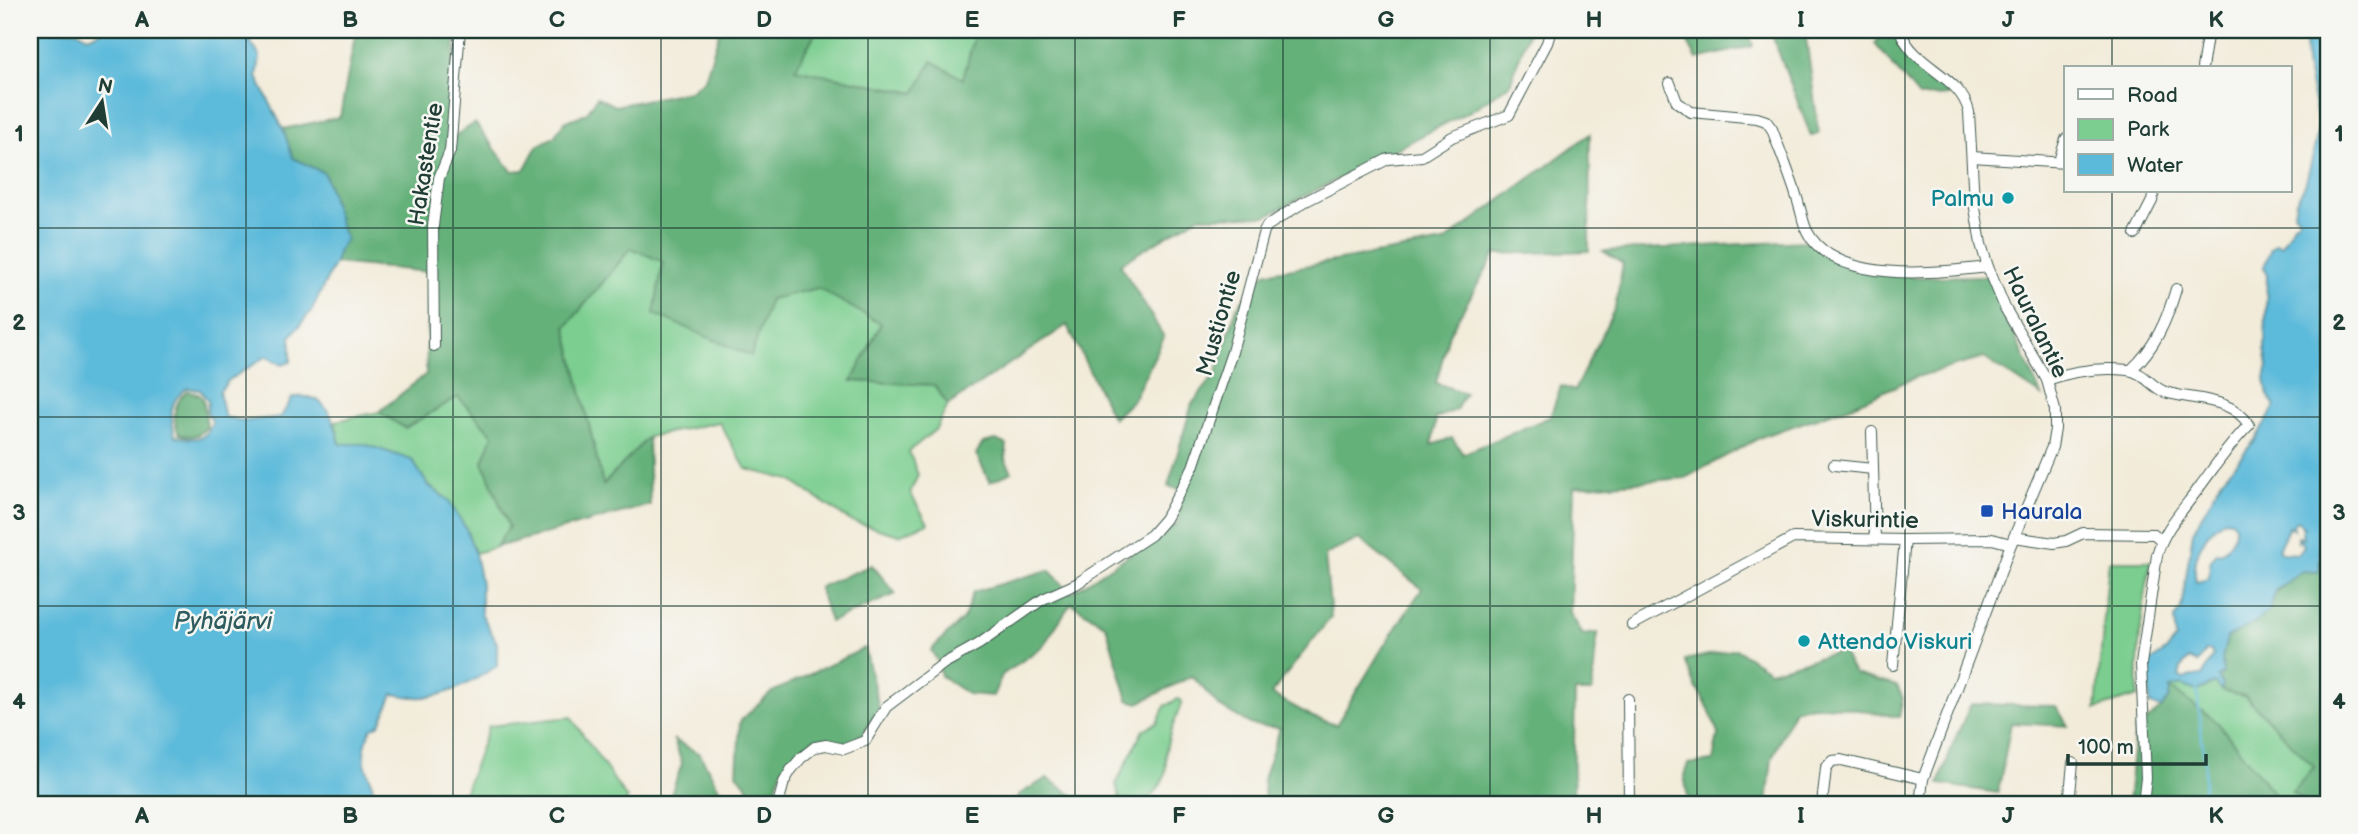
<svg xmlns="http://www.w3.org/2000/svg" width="2358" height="834" font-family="'Balsamiq Sans',sans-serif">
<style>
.green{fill:#7cce90;stroke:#4e8662;stroke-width:2}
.forest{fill:#65b17a;stroke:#427757;stroke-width:2;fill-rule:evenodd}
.water{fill:#5bbada;stroke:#3d7c87;stroke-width:2;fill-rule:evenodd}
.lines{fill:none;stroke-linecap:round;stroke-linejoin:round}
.stream{stroke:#5bbada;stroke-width:2.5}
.minor-casing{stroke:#3f574d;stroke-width:12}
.minor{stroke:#fff;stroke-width:10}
.grid{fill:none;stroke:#1f3d34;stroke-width:2;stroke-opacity:0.55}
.culture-dot{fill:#0f9aa8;stroke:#f6f6f2;stroke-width:2.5}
.transit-dot{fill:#1a4fb4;stroke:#f6f6f2;stroke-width:2.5}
.labels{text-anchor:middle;stroke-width:5;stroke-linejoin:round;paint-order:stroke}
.street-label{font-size:23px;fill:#1f3d34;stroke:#f6f6f2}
.culture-label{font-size:23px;fill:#0d838f;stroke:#f6f6f2;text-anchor:end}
.transit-label{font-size:23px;fill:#164399;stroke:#f6f6f2;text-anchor:start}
.water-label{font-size:24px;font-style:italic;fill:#2e5c5e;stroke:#f6f6f2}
.neatline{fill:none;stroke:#1f3d34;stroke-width:2.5}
.grid-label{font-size:23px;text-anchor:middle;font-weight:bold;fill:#1f3d34}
</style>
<rect width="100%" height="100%" fill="#f6f6f2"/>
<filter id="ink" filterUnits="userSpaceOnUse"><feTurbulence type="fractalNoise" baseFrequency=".0143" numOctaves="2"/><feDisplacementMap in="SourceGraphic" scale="14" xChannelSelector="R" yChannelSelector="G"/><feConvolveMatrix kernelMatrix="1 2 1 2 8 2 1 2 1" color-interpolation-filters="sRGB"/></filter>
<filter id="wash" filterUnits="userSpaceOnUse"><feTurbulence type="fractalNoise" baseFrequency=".00686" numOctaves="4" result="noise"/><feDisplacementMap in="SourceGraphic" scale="28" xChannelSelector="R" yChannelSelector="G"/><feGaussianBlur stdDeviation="1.57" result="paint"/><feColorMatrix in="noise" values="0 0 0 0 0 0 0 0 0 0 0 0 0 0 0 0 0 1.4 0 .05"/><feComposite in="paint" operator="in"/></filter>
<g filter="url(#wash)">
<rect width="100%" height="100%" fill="#f2ebd9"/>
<g class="green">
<polygon points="817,30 976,30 963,79 915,93 795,69"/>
<polygon points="631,248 664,262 751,355 770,299 818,288 881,324 852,381 934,385 948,405 936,429 909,451 918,475 910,493 928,523 899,535 851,521 790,480 746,469 719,422 648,437 603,485 566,327"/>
<polygon points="458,397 494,436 483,462 509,527 496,547 475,553 466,529 447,499 428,485 412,460 364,444 340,444 335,421 379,412 405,428"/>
<path d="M2109,561H2151C2143,607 2136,650 2138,696L2096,709Z"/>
<polygon points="2215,683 2222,690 2246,697 2315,767 2292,792 2308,804 2282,804 2218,723 2170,688 2182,685 2197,691"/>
<path d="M1178,699L1182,702C1177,716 1170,730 1167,745C1164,755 1168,769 1164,778C1156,796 1138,810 1120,800L1116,784L1143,730L1157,723L1165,706Z"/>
<polygon points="571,717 627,799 626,804 460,804 489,726"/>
</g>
<g class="forest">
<path d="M356,30H456L448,140L475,123L512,171L524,170L537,146L554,137L564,122L587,113L597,97L615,106L690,91L705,79L720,30H817L795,69L915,93L932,61L963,79L976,30H1529L1510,84L1472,110L1266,216L1198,217L1120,264L1164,337L1133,400L1113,419L1067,325L948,405L934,385L852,381L881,324L818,288L770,299L751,356L654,314L663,262L631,248L566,327L603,485L648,437L650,505L496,547L509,527L483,462L493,435L458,397L405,428L379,412L426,374L430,272L335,263C344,231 335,203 324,173L293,158L283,129L340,117Z"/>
<polygon points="1681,30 1747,30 1753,46 1697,59"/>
<polygon points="1770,30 1805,30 1819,134 1811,136"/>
<polygon points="1884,30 1894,30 1911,62 1951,95 1919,97 1875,44"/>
<path d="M1590,134L1589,251L1495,254L1449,334L1436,383L1465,393L1456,410L1436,418L1432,445L1452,438L1463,454L1550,417L1561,386L1574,391L1615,308L1623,264L1603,251L1806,241L1810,239L1821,254L1915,277L1987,276L2042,396L1984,358L1916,377L1848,407L1761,437L1685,478L1574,487L1570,613L1583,635L1597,633L1592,692H1575L1573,804H1265L1263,779L1280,728L1252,725L1219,706L1192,676L1139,703L1128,700L1106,626L1071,603L1043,646L1002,675L993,696L968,694L941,676L938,662L931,650L964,618L973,592L1049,570L1071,593L1178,523L1182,490L1168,486L1192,404L1216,374L1237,307L1265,273L1444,242ZM1359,539L1422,589L1385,644L1336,725L1313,717L1271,694L1331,617L1325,555Z"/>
<path d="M187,391L198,394L203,399L207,427C198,437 191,438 179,434C172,417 173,403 187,391Z"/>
<polygon points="996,440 1007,445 1005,459 1012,472 990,482 976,454 983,443"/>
<polygon points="2321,559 2328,561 2328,804 2308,804 2292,792 2314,767 2246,697 2222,690 2223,685 2218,677 2223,673 2222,658 2227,638 2253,623 2268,611 2276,592 2302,571 2318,572"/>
<polygon points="872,565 896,594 830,622 819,587"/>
<polygon points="865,648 879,708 864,733 853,743 813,739 781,772 770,804 762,804 737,774 740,721 772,692"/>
<path d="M1736,649L1770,671L1842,651L1854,674L1897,686L1903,698L1899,717C1870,713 1821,699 1794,710L1772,758L1767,804H1689L1684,775L1688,764L1713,761L1718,734L1709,709L1695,685L1685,660Z"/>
<polygon points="2170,688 2218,723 2282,804 2128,804 2135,729 2162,708"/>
<polygon points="1971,704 2056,706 2068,726 2011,723 1998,793 1939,784 1954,741"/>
<polygon points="674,740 700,754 723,796 718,804 686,804 671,794 682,764"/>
<polygon points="1047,778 1086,804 1013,804 1020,794"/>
</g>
<g class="water">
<path d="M30,30H76L88,37L104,30H242L260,56L257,77L283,129L293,158L324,173C332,195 336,218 346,239L339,250L335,263L312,310L291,336V362L282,365L267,356L229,380L219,392L225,417L244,421L281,417L292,398C325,390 334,418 340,444H364L412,460L428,485L448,500L466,529L475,553L481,584V613L497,643V666C472,682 445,699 415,697C408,697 400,695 393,694L380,724L371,729C354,767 374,769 375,804H30ZM187,388L200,390L208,401C208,405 206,410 208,414C210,421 214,416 211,425C206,443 189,439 175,436C170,415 168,401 187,388Z"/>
<path d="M2305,30H2328V498L2324,505L2319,572L2302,571L2276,590L2269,611L2253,623L2227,638L2222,658L2223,673L2218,677L2223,685L2222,690L2215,683L2197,691L2182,685L2170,688L2169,698L2162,708L2150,705L2148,664L2168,649L2176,639L2174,619L2181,609L2193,532L2221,481L2255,440L2275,407L2268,395L2265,379L2268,366L2265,349L2267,276L2264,267L2271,248L2276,244L2281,246L2294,224L2299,220L2298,216L2294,213L2296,201L2305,185L2313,155L2319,125L2306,64ZM2225,519L2231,520L2235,525C2236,537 2229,546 2220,553L2217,552L2210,562L2209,579L2196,582C2191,557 2204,532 2225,519ZM2297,520L2304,528L2302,532L2303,538L2297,537L2298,542L2300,539L2304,546L2298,554L2282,553L2278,549L2289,527L2294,530L2293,525ZM2206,651H2211L2213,656L2202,676H2191L2184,679L2179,677L2181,668L2189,659L2198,663Z"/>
</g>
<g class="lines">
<polyline class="stream" points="2197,691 2205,767 2203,804"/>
</g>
</g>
<g filter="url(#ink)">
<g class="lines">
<g class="minor-casing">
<g id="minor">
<path d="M1900,30C1913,68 1960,74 1969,112L1974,202L1981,244L1988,267L2005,308L2047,380L2055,410V429L2052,447L2011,544L1923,779L1920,804"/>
<polyline points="2202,68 2208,30"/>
<path d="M1670,83L1677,102L1691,112L1757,118L1766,121L1772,129C1781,154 1792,179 1799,205C1802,214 1803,223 1807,231C1834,285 1938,273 1988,267"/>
<polyline points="1972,157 2066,163"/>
<polyline points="2059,161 2066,139"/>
<polyline points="2135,234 2152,201 2154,191"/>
<polyline points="434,346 433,226 439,178 450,151 460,30"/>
<path d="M2131,370C2155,348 2167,320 2176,289"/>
<path d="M2047,380C2072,371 2101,367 2128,370C2144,372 2151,387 2165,392C2194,401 2231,396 2249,425C2229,445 2218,462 2201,485C2185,508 2164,528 2157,555L2141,664L2146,778L2143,804"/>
<polyline points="1872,432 1875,539"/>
<polyline points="1834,465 1873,469"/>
<polyline points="2014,537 2054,543 2066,541 2083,533 2154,534 2161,540"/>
<polyline points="1632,625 1793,538 1905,540 1992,539 2011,544"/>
<polyline points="1893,665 1905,540"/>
<polyline points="1628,699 1629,804"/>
<polyline points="778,804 784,782 791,770 801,758 815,747 826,745 844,749 865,741 886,707 943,664 979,644 1043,599 1076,584 1151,535 1165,519 1193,467 1232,352 1264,231 1267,226 1304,202 1388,159 1422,156 1452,137 1509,115 1547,43 1551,30"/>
<polyline points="1822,804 1826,768 1832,761 1841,760 1923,779"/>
<polyline points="2069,804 2073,763"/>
</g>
</g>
<use href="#minor" class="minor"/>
</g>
</g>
<path class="grid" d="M246,30V804M453,30V804M661,30V804M868,30V804M1075,30V804M1283,30V804M1490,30V804M1697,30V804M1905,30V804M2112,30V68M2112,191V804M30,228H2328M30,417H2328M30,606H2328"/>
<g class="culture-dot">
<circle cx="2008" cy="198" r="7"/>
<circle cx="1804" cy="641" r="7"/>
</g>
<rect class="transit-dot" x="1980" y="504" width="14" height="14" rx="3.5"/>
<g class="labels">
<g class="street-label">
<text transform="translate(425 164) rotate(-81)" y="8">Hakastentie</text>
<text transform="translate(2036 322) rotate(64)" y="8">Hauralantie</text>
<text transform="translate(1218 323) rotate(-74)" y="8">Mustiontie</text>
<text transform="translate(1865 519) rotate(1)" y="8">Viskurintie</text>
</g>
<g class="culture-label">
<text x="1994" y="206">Palmu</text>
<text x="1818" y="649" text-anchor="start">Attendo Viskuri</text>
</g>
<g class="transit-label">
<text x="2001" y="519">Haurala</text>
</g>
<g class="water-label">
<text x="223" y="629">Pyhäjärvi</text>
</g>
</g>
<rect width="2358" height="834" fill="none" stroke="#f6f6f2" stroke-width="77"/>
<rect x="2064" y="66" width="228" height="126" fill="#f6f6f2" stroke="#a0aca6" stroke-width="2"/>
<rect x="2078" y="89" width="35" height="10" fill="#ffffff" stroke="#a0aca6" stroke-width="2"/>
<text x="2127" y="102" font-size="21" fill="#1f3d34">Road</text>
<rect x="2078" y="119" width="35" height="21" fill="#7cce90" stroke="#a0aca6" stroke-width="2"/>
<text x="2127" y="136" font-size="21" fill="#1f3d34">Park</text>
<rect x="2078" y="154" width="35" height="21" fill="#5bbada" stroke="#a0aca6" stroke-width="2"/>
<text x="2127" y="172" font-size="21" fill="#1f3d34">Water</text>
<g transform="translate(102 102) rotate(12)" stroke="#f6f6f2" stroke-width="5" paint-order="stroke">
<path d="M0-5L12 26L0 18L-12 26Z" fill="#1f3d34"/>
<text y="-10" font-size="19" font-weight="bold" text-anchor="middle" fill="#1f3d34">N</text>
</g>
<path d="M2068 754v10h138v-10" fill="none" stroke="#1f3d34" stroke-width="3.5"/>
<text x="2078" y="754" font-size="21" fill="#1f3d34" stroke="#f6f6f2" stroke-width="5" paint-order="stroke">100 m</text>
<rect x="38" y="38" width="2282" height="758" class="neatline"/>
<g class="grid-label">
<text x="142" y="27">A</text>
<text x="350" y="27">B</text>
<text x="557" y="27">C</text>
<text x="764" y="27">D</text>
<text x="972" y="27">E</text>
<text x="1179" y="27">F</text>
<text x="1386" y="27">G</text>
<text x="1594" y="27">H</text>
<text x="1801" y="27">I</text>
<text x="2008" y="27">J</text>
<text x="2216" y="27">K</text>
<text x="19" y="141">1</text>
<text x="2339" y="141">1</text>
<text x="19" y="330">2</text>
<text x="2339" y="330">2</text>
<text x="19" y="520">3</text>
<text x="2339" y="520">3</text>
<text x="19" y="709">4</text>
<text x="2339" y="709">4</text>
<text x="142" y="823">A</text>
<text x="350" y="823">B</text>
<text x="557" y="823">C</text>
<text x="764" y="823">D</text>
<text x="972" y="823">E</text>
<text x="1179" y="823">F</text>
<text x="1386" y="823">G</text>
<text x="1594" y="823">H</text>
<text x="1801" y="823">I</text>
<text x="2008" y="823">J</text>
<text x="2216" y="823">K</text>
</g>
</svg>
